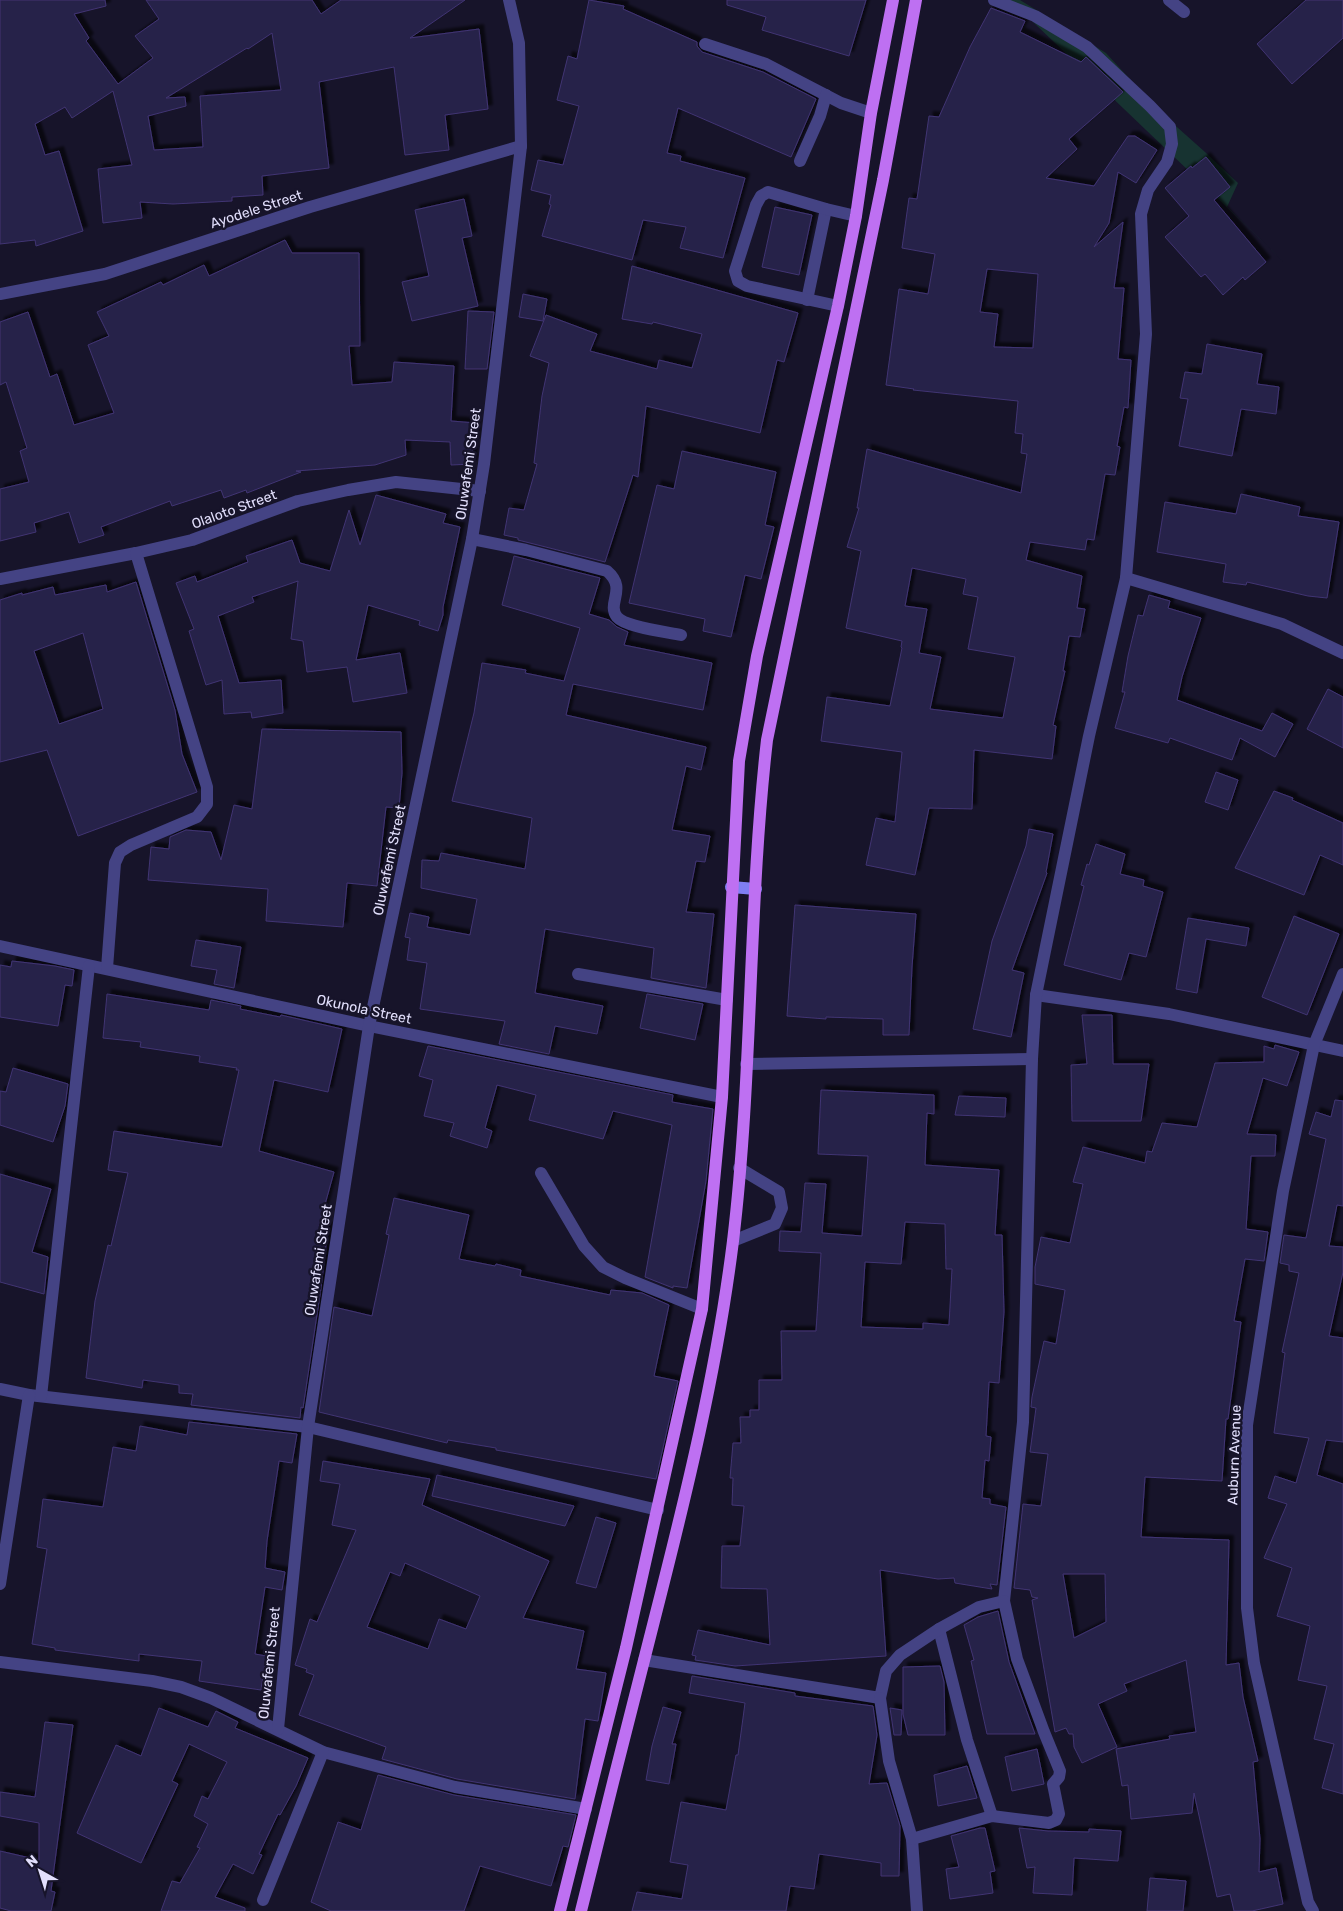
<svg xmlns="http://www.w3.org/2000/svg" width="1343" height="1911" font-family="Rubik,sans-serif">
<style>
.green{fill:#173331}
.building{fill:#282149;stroke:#403573;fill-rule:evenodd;filter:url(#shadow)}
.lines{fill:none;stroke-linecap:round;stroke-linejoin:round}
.service{stroke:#444384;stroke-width:12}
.minor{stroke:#444384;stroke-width:12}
.secondary{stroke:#7f7ff3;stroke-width:12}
.primary{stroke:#be70f2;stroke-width:12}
.labels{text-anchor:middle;stroke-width:5;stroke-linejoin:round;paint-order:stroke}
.street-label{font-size:14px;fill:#e2dffc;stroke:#17142a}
</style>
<defs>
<filter id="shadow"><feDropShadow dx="4.5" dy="-4.5" stdDeviation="1" flood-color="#0009"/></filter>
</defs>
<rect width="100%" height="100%" fill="#17142a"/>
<polygon class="green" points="1010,0 1020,0 1106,53 1159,111 1205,152 1238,183 1227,207 1285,263"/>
<g class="building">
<path d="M0,0H105L106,6L74,14L89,38L86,41L118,84L153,58L135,36L159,19L146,0H312L321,14L341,0H465L410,38L479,29L488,109L445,115L449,150L405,155L394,67L319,82L329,168L262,176L263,195L232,197V201L173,204L140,202L142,218L103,223L98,169L132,165L113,91L72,118L65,107L35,124L45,155L59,151L83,231L36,246L35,240L0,244ZM272,33L281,90L200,96L203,147L154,150L148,116L186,106L185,97L166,98L247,48L248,49Z"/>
<polygon points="589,0 624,6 623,9 697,42 697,46 702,52 763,72 816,99 791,157 678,108 667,153 681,156 680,161 745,178 723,258 680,248 686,227 643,220 632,260 542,236 551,205 549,204 551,195 531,190 538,160 563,165 579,106 557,100 568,56 577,59"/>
<polygon points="727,0 866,0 849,56 762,30 766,17 727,5"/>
<polygon points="1306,0 1343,0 1343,38 1292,84 1257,44"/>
<path d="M991,8L1025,21L1020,32L1081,62L1086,57L1123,92L1069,139L1077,149L1046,178L1094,186L1128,136H1135L1157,150L1136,183L1118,172L1109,223L1094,247L1123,222L1114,288H1124L1118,359L1131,360L1128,408L1124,407L1117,446L1120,447L1115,475L1105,474L1094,540L1087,539L1085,550L1030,542L1026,560L1082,576L1077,608L1085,609L1080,637L1069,636L1063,671H1065L1053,725L1056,726L1052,759L974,750L972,809L929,808L915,875L866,865L876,818L895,822L902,752L821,741L827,697L890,706L902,648L901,647L902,641L846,628L861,551L847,547L859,508H857L867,449L1021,493L1027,454L1021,453L1023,434L1015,433L1018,401L913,390L914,389L886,385L899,289L928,294L935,254L902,248L909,198L917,199L929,116L939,117L970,47ZM987,269L1038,274L1033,348L994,347L998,314L980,312ZM912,568L966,579L963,594L978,597L968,649L1015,657L1003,718L930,709L941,657L919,653L927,609L905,606Z"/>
<polygon points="1206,157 1230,187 1214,200 1266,262 1245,280 1243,277 1223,295 1205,274 1201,277 1165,237 1189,216 1165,188 1191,166 1192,168"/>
<polygon points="464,199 472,236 462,238 478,306 412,321 402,282 429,276 415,210"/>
<polygon points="775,207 812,215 799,275 762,267"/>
<polygon points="285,240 292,253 359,253 360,346 349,346 352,385 392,382 394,362 454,366 451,421 476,423 475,442 472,442 473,464 451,465 450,442 405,440 406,455 375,465 296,471 301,472 247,493 246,490 224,498 221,490 172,506 170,501 101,527 104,535 79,543 69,512 34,523 36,532 0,541 0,489 29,482 20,451 27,448 6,382 0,385 0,322 28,312 50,377 57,374 74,425 114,413 88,345 109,336 97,312 161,282 163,285 204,265 209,276"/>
<polygon points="632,266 798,313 784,362 777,360 760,433 646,406 638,477 633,475 605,562 518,540 518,538 504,535 509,508 524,510 537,464 534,463 542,396 549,363 530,356 546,315 597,334 590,351 657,369 659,360 692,368 702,334 653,322 652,324 622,319"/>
<polygon points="523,294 547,299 543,321 519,317"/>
<polygon points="468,311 494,312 487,369 465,369"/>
<polygon points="1207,344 1262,354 1257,384 1279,387 1276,414 1241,409 1232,456 1179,446 1188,399 1180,398 1185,372 1202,374"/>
<polygon points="682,451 776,472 765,525 774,527 761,579 745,575 731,637 703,631 705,619 629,603 657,485 674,489"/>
<polygon points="1241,494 1300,507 1298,516 1339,522 1327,598 1308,596 1247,582 1246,585 1223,582 1226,564 1157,552 1165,502 1236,514"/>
<polygon points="376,495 446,514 443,523 460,527 443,607 443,615 438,631 419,625 420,621 368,605 356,660 400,653 407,693 353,702 347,667 307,672 303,641 291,639 298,581 252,597 254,602 218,616 239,683 281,680 283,713 252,718 251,712 224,714 222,680 206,685 189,631 194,629 176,583 195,576 197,582 248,562 246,556 292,540 300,563 330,571 349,510 360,545"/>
<polygon points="514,556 600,578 589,614 609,620 617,627 628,632 624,645 712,663 703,710 573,684 566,715 706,747 701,770 686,766 672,830 710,836 705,862 696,861 686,912 714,914 706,988 651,978 654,948 545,929 535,993 603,1006 597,1034 555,1026 549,1054 499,1044 505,1021 420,1009 427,963 407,960 410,938 405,937 410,913 429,917 427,927 470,935 477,899 421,888 422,860 439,861 441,853 525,869 532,818 452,801 474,713 482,663 526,670 525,673 564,681 580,628 502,605"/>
<path d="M136,582L175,710L182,754L197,792L78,836L47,750L0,762V600L22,593V595L53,587L55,595L106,585L107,592ZM83,633L103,709L59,724L34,651Z"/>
<polygon points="1149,595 1170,601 1168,608 1201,618 1182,677 1177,700 1262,731 1272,713 1293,724 1275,757 1240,738 1232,760 1170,738 1168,743 1115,728 1125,692 1122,692 1128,656 1138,615 1143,616"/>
<polygon points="1328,689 1343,697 1343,748 1307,729"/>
<polygon points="262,729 401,732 402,773 399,808 386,807 377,886 347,883 343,927 266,921 268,889 148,880 151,847 169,849 170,837 186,830 211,832 221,860 234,805 252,809"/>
<polygon points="1216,772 1238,780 1228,810 1205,802"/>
<polygon points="1274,791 1293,798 1292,800 1343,823 1343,865 1320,855 1304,895 1235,868"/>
<polygon points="1029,829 1053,834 1046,872 1047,873 1012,970 1024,973 1011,1037 973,1029 992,941 1026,846"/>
<polygon points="1096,844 1125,854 1120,874 1144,880 1143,886 1163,892 1146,957 1129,953 1121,980 1064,965 1084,886 1081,885 1087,864 1089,865"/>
<polygon points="795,905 916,914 912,967 909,1035 883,1035 883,1019 826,1017 826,1019 787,1016"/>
<polygon points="1294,916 1339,934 1307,1015 1262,997"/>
<polygon points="1188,918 1249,928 1246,946 1206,939 1197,993 1176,989"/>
<polygon points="196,940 241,947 234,988 214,984 217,970 191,966"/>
<polygon points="12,961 55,966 74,970 72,986 65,985 58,1026 0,1017 0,965 11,967"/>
<polygon points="107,994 209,1010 211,1000 241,1006 240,1009 280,1017 281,1015 342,1029 328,1092 274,1080 259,1151 334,1172 319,1226 328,1227 321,1288 303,1408 301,1407 300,1418 191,1405 193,1394 179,1393 179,1385 143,1380 142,1388 86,1378 95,1301 108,1245 111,1246 128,1173 108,1170 114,1131 222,1147 239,1070 236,1070 237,1068 199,1062 200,1056 140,1047 141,1042 103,1038"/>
<polygon points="647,994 703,1004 695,1040 640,1028"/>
<polygon points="1082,1015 1112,1015 1113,1064 1149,1064 1141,1121 1072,1121 1071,1065 1087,1064"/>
<path d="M1275,1045L1299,1052L1287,1086L1263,1078L1247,1134L1276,1135L1275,1156H1251L1246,1229L1268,1232L1264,1261L1245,1259L1234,1321L1241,1322L1228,1419H1226L1222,1481L1145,1477L1141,1537L1229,1540L1226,1665L1239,1663L1243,1697L1258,1761L1253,1762L1260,1839L1259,1872L1276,1868L1283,1904L1252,1911H1234L1230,1894L1217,1897L1194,1793L1192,1813L1131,1819L1128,1785L1122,1786L1116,1749L1170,1739L1169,1736L1196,1732L1186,1660L1124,1684L1127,1691L1098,1704L1117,1747L1082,1763L1074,1747L1073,1734H1069L1066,1728L1055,1732L1032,1600L1038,1598L1032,1597L1030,1590L1014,1588L1023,1504L1041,1506L1048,1454L1030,1452L1036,1408L1031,1407L1032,1397L1044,1341L1056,1344L1065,1290L1035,1284V1267L1041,1237L1070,1243L1083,1184L1073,1182L1083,1147L1145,1163L1147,1151L1152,1152L1162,1123L1197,1127L1215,1063L1264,1062V1046L1274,1049ZM1063,1574H1105L1106,1622L1074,1638Z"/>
<polygon points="428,1046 673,1095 672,1102 713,1109 706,1181 687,1288 673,1286 673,1288 645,1277 672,1125 613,1111 603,1139 529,1120 536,1095 497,1085 485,1128 492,1131 487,1148 450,1136 454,1123 424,1116 433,1080 419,1076"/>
<polygon points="13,1068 68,1084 65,1106 53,1142 0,1125 0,1091 6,1092"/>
<path d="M821,1090L934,1095V1114L927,1113L925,1165L999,1170L995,1235H1002L1004,1312L999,1383L989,1382L986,1436L991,1437L989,1461L985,1460L982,1498L990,1499V1504L1006,1507L997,1585L990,1584L992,1589L955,1583L954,1578L938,1579L880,1570L886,1656L735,1666L695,1660L696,1656L692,1655L698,1630L770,1645L767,1589L721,1588L722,1546H740L744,1506L732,1505L733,1478H730L733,1443H741L740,1417H750V1410H759V1380H782L781,1331H816L821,1253L779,1251L780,1231L801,1232L805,1183L826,1184L822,1233L862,1236L868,1156L818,1154ZM905,1222L945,1224L946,1269H952L949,1325L923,1323V1329L861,1327L865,1262L901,1264Z"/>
<polygon points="959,1096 1006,1098 1005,1117 955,1115"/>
<polygon points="1335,1100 1343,1101 1343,1206 1337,1205 1329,1246 1343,1247 1343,1272 1329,1336 1343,1338 1343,1442 1326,1440 1317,1475 1343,1484 1343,1794 1322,1788 1334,1744 1314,1739 1327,1686 1298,1680 1310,1626 1277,1616 1292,1568 1264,1558 1287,1504 1268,1498 1275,1476 1296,1483 1309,1438 1274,1433 1285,1353 1282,1352 1299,1273 1289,1271 1289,1265 1280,1263 1284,1235 1306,1238 1326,1139 1309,1134 1316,1112 1331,1117"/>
<polygon points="0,1174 51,1189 32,1252 48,1257 44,1294 0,1282"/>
<polygon points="394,1198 469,1215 459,1259 495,1266 496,1264 521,1270 520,1276 610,1295 611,1290 642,1293 669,1305 654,1376 678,1381 656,1479 496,1450 496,1448 448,1440 447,1443 319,1412 334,1307 372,1316 389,1235 386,1234"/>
<polygon points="189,1422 297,1434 292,1463 279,1461 267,1541 265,1568 285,1572 282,1590 265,1587 255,1654 266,1656 261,1690 199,1681 202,1661 139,1654 139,1661 55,1650 55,1648 32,1644 47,1549 37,1547 43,1499 103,1507 113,1447 136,1451 140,1426 187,1435"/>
<path d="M323,1461L430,1479L422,1505L549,1561L523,1618L584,1631L576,1669L606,1673L598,1721L585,1719L575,1799L457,1779L382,1759L386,1747L299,1715L314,1675L306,1672L307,1669L295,1665L310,1619L317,1622L356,1530L332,1525L340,1484L320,1481ZM405,1563L480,1596L466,1629L439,1619L428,1649L367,1627L390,1572L400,1576Z"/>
<polygon points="437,1475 574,1506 565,1526 432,1496"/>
<polygon points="596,1517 616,1523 596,1588 576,1583"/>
<polygon points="998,1611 1009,1662 1035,1734 987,1734 971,1661 974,1660 964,1625 978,1617"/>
<polygon points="940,1666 944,1682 945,1735 908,1735 903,1714 903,1667"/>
<polygon points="692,1676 795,1693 795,1696 873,1706 877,1735 869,1784 887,1783 900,1826 899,1876 881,1876 881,1863 819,1854 814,1889 790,1886 786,1911 632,1911 637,1892 682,1899 688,1865 670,1862 681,1802 726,1810 736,1755 738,1755 745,1703 689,1693"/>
<polygon points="663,1707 681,1712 672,1744 676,1744 669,1784 646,1780 652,1746"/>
<polygon points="159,1708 208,1727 216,1711 238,1722 235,1728 308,1758 296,1786 280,1815 278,1814 259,1854 262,1855 253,1874 233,1864 215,1897 245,1908 245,1911 161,1911 172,1881 180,1883 200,1848 197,1847 208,1824 194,1816 202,1796 208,1799 227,1762 189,1744 172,1781 178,1784 141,1863 77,1833 116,1745 141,1756"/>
<polygon points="890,1708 902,1710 901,1735 894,1735"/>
<polygon points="45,1722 73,1725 51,1891 55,1892 51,1911 11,1911 0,1908 0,1851 39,1860 39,1823 0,1816 0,1792 35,1797"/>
<polygon points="1037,1749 1044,1784 1012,1791 1005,1757"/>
<polygon points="967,1766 977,1798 938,1806 934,1775"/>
<polygon points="378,1775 454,1795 576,1815 568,1847 563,1846 551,1886 480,1866 464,1911 331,1911 311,1902 338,1822 361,1830"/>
<polygon points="980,1828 985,1828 995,1871 990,1872 993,1893 950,1899 946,1869 959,1867 951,1836"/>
<polygon points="1019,1828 1048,1831 1089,1832 1089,1829 1121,1831 1118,1861 1074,1858 1072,1895 1033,1893 1035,1867 1027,1868"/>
<polygon points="1150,1878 1186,1881 1183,1911 1147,1911"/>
</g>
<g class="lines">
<g class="service">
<polyline points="705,44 766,64 841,103 871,113"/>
<polyline points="800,161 820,116 826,95"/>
<polyline points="807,300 826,209"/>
<polyline points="838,306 747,286 738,281 735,271 756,205 761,196 768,192 826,209 856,216"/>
<polyline points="578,974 727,1000"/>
<polyline points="541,1173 584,1246 603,1267 625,1278 702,1309"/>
<polyline points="733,1241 775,1224 782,1208 779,1192 739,1168"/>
</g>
<g class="minor">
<polyline points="1169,0 1184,12"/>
<polyline points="0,294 105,274 310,207 521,146"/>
<path d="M472,539L526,550L607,571C628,589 606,603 617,617C625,627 667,632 681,635"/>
<polyline points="1126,578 1282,624 1343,653"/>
<polyline points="0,579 136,553 192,540 298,501 348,490 396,482 480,491"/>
<polyline points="0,946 369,1026 722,1097"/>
<polyline points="107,968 115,863 120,852 131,845 197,817 207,804 207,787 136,553"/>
<polyline points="1036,995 1169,1014 1343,1051"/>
<polyline points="746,1064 1032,1059"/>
<polyline points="0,1389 29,1395 308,1427 658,1510"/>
<polyline points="41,1396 89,966"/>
<polyline points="0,1584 29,1395"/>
<polyline points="939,1629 967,1740 992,1816"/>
<polyline points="644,1660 880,1698 886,1671 900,1655 939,1629 979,1607 1004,1601 1023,1422 1032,1059 1036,995 1089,736 1126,578 1146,334 1141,214 1148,190 1167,162 1172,144 1170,127 1150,106 1087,47 1035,16 994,0"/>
<polyline points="0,1662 152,1681 181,1687 211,1698 323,1752 455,1787 586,1809"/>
<polyline points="880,1698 889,1761 912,1839 917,1911"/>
<polyline points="278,1729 308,1427 369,1026 472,539 484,464 521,146 519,43 509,0"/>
<polyline points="912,1839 992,1816 1049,1823 1056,1820 1059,1814 1053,1784 1059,1777 1060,1771 1044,1732 1017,1659 1004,1601"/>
<polyline points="263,1900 323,1752"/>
<polyline points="1313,1911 1308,1902 1254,1663 1247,1608 1247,1425 1283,1191 1314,1045 1343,974"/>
</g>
<polyline class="secondary" points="731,887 756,889"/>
<g class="primary">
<polyline points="560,1911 626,1648 702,1309 722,1097 739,761 757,656 838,306 856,216 871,113 893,0"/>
<path d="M581,1911C605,1814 629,1718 654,1621C686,1496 717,1370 733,1241C753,1075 748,906 767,740L883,180L916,0"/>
</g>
</g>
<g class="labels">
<g class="street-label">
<text transform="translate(256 209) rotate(-18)" y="5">Ayodele Street</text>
<text transform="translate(468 464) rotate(-82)" y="5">Oluwafemi Street</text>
<text transform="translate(234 509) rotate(-20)" y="5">Olaloto Street</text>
<text transform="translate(389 860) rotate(-78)" y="5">Oluwafemi Street</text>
<text transform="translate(364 1009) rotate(12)" y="5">Okunola Street</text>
<text transform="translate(318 1260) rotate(-81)" y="5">Oluwafemi Street</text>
<text transform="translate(1234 1455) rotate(-88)" y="5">Auburn Avenue</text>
<text transform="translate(269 1663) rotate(-84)" y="5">Oluwafemi Street</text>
</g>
</g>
<g transform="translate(40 1871) rotate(321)" stroke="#17142a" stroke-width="4" paint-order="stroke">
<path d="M0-4L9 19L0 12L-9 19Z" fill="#e2dffc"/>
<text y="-8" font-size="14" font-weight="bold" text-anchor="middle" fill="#e2dffc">N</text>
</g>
</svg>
